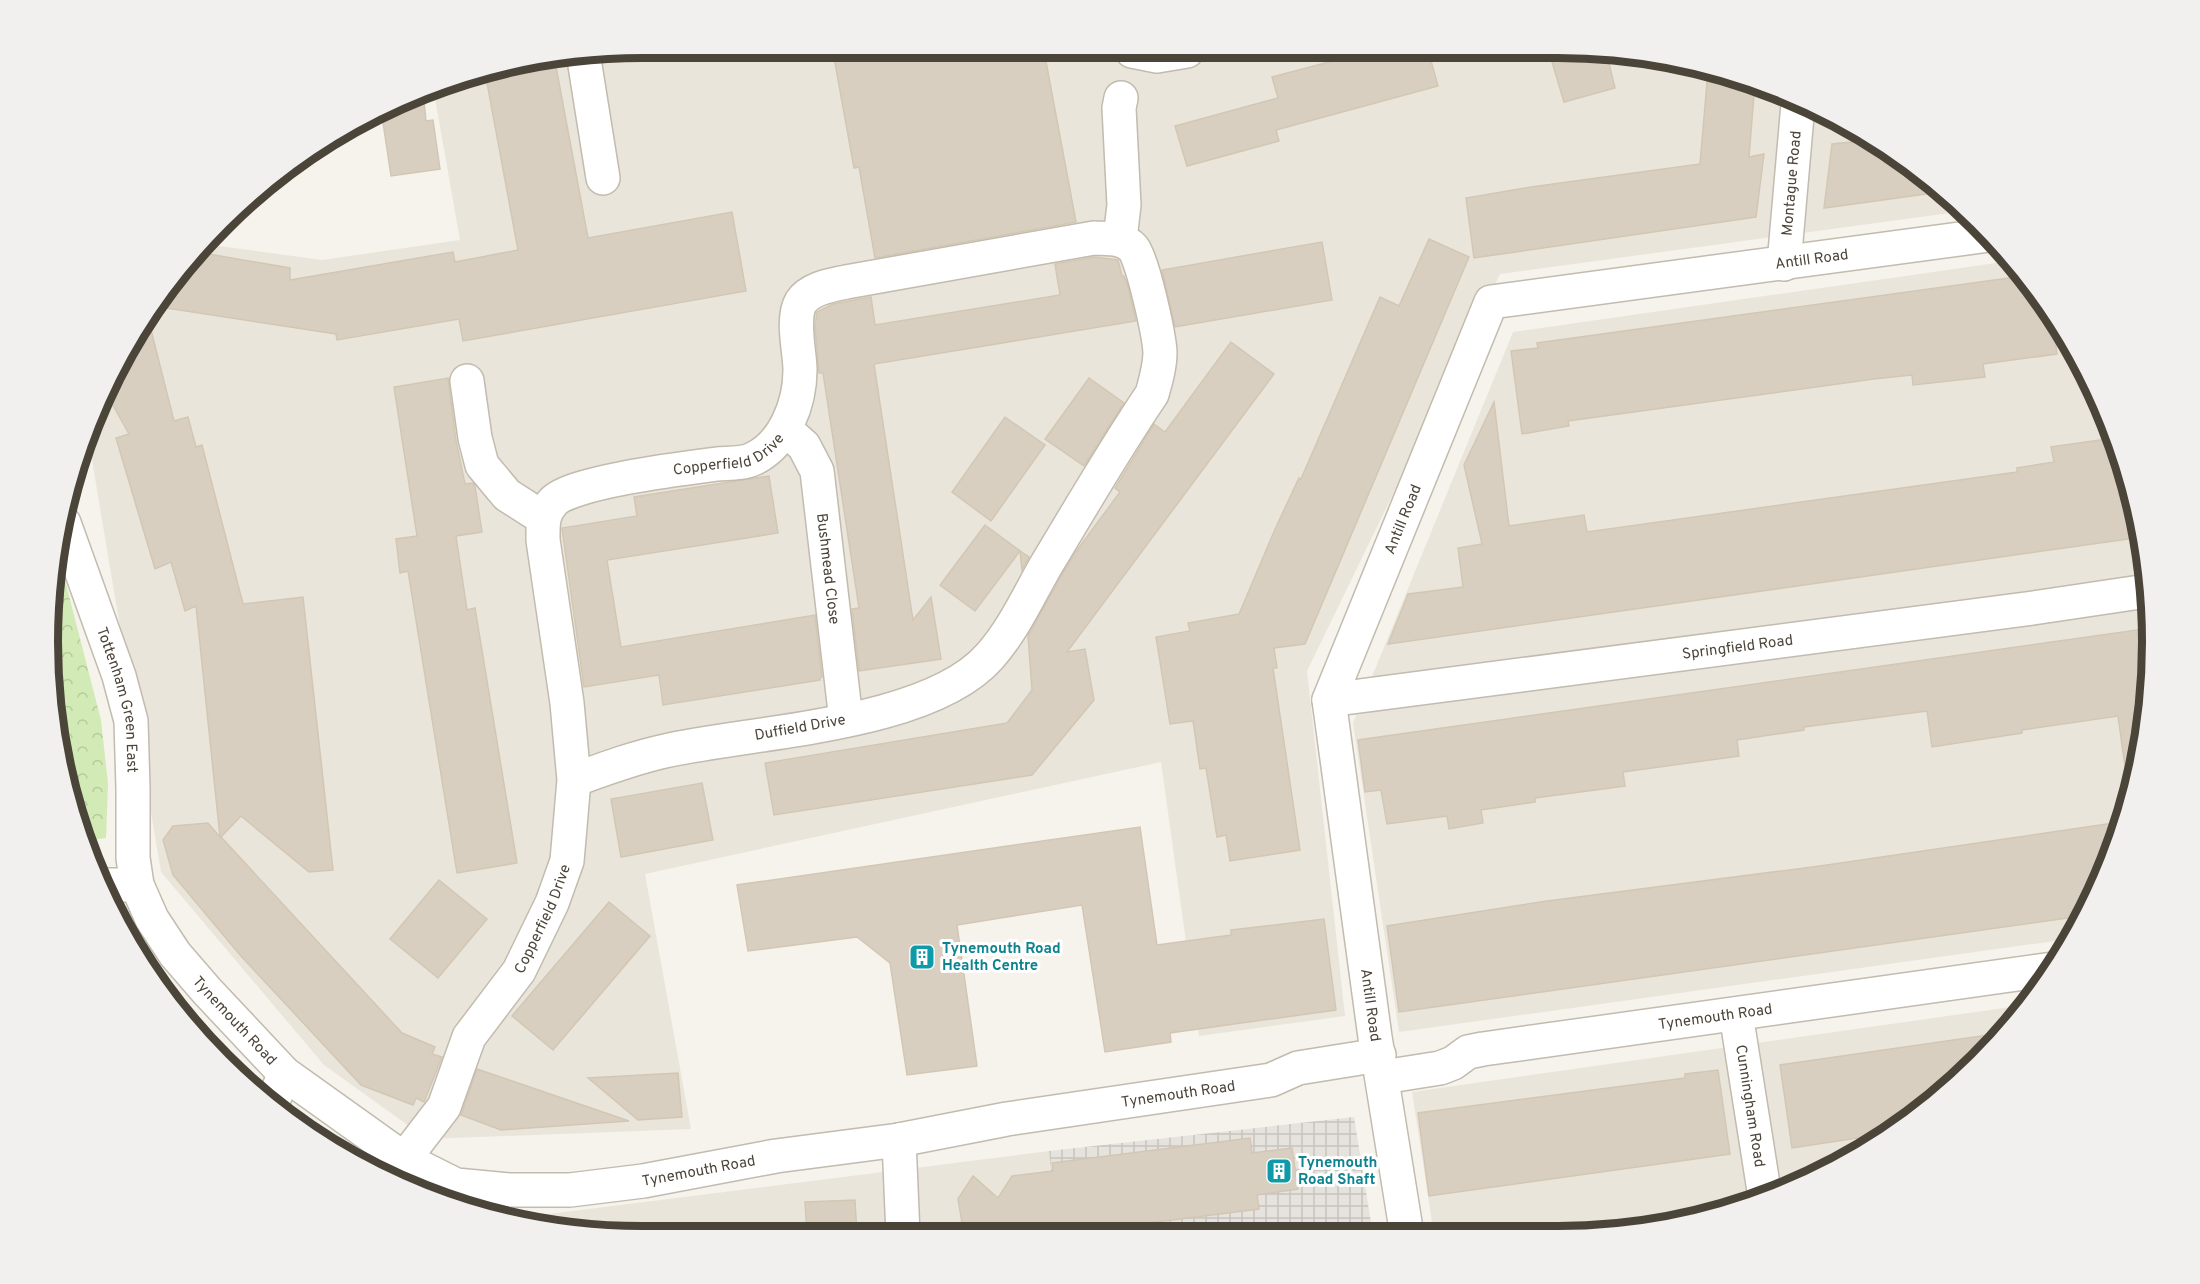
<svg xmlns="http://www.w3.org/2000/svg" width="2200" height="1284" font-family="Overpass,sans-serif">
<style>
.residential{fill:#eae5da}
.industrial{fill:url(#industrial-grid)}
.park{fill:url(#park-crowns)}
.building{fill:#d8cfc1;stroke:#d3c7b4;stroke-width:1.5}
.lines{fill:none;stroke-linecap:round;stroke-linejoin:round}
.street-casing{stroke:#c2bbae;stroke-width:36}
.street{stroke:#fff;stroke-width:33}
.labels{text-anchor:middle;stroke-width:6;stroke-linejoin:round;paint-order:stroke}
.street-label{font-size:15px;fill:#4b4439;stroke:#fff}
.culture-label{font-size:15px;font-weight:bold;fill:#0d838f;stroke:#fff;text-anchor:start}
.rim{fill:none;stroke:#4b4439;stroke-width:8}
</style>
<defs>
<pattern id="industrial-grid" width="8" height="8" patternUnits="userSpaceOnUse" patternTransform="scale(1.5)"><rect width="8" height="8" fill="#e6e2dd"/><path d="M0 4h8M4 0v8" fill="none" stroke="#c7c3be"/></pattern>
<pattern id="park-crowns" width="20" height="18" patternUnits="userSpaceOnUse" patternTransform="scale(1.5)"><rect width="20" height="18" fill="#d2eab5"/><path d="M2 6a3 3 0 1 1 6 0M12 15a3 3 0 1 1 6 0" fill="none" stroke="#b6ca9c"/></pattern>
</defs>
<rect width="100%" height="100%" fill="#f6f3ec"/>
<g class="residential">
<polygon points="1597,49 1749,79 1888,148 1965,211 1500,274 1307,671 1345,1016 1199,1036 1161,762 645,874 691,1129 427,1139 324,1065 161,872 88,436 109,380 148,312 204,244 322,260 460,240 433,87 451,79 564,53"/>
<polygon points="2010,261 2052,312 2107,414 2141,526 2152,642 2141,758 2107,869 2069,939 1399,1032 1353,723 1513,332"/>
<polygon points="2025,1005 1978,1062 1855,1156 1749,1205 1597,1235 1434,1235 1412,1092"/>
<polygon points="1049,1151 1058,1235 603,1235 517,1218"/>
</g>
<polygon class="industrial" points="1354,1117 1373,1235 1058,1235 1049,1151"/>
<polygon class="park" points="59,557 101,720 108,784 106,838 83,841 59,758 48,642"/>
<g class="building">
<polygon points="1566,49 1606,51 1615,88 1564,102 1550,55"/>
<polygon points="1374,50 1428,50 1438,86 1276,130 1279,141 1187,166 1175,126 1278,98 1272,77"/>
<polygon points="1044,51 1076,222 875,258 859,167 854,168 833,52"/>
<polygon points="554,56 588,238 732,212 746,291 463,341 459,319 337,340 336,334 153,306 197,252 290,268 290,280 453,252 455,262 518,250 485,72"/>
<polygon points="1708,71 1749,79 1755,82 1749,157 1764,154 1756,217 1474,258 1466,198 1531,187 1700,164"/>
<polygon points="423,91 426,121 433,120 440,169 391,176 381,109"/>
<polygon points="1871,140 1888,148 1941,192 1824,208 1832,144"/>
<polygon points="1429,239 1469,257 1305,644 1274,648 1277,668 1273,668 1300,850 1230,861 1226,835 1217,837 1206,768 1200,769 1193,721 1170,724 1156,637 1190,631 1188,623 1239,614 1276,527 1299,478 1301,479 1380,297 1399,306"/>
<polygon points="1322,242 1332,300 1175,327 1162,270"/>
<polygon points="1095,257 1118,260 1122,276 1124,276 1128,287 1136,321 874,364 913,620 931,597 941,659 859,671 852,609 859,608 823,373 819,373 815,326 817,312 833,304 871,297 875,325 1060,295 1055,264"/>
<polygon points="2023,276 2051,311 2057,354 1983,364 1985,377 1913,385 1912,375 1874,379 1568,421 1569,426 1522,434 1511,351 1538,348 1537,343"/>
<polygon points="147,314 174,421 188,417 196,447 202,445 243,604 303,597 333,870 309,872 241,816 221,837 402,1033 435,1047 432,1054 442,1057 424,1102 416,1098 413,1105 361,1085 240,955 173,875 163,840 173,826 208,823 220,837 196,606 185,611 171,562 155,569 116,438 129,434 105,391 109,380"/>
<polygon points="1231,342 1274,374 1067,652 1085,649 1094,700 1032,775 774,815 765,763 1007,723 1032,690 1028,636 1061,576 1075,553 1120,492 1115,488 1154,424 1165,432"/>
<polygon points="448,378 456,441 465,484 473,483 475,486 482,532 456,536 467,610 475,608 517,863 457,873 408,571 400,573 396,539 417,536 394,387"/>
<polygon points="1089,378 1124,403 1084,466 1045,439"/>
<polygon points="1494,402 1509,526 1584,515 1587,532 2017,472 2017,468 2054,462 2051,447 2114,438 2141,526 2142,537 1388,644 1408,594 1463,587 1458,548 1482,544 1464,465"/>
<polygon points="1005,417 1045,445 991,521 952,492"/>
<polygon points="769,476 778,533 607,560 621,647 815,615 822,677 820,678 820,680 663,705 659,675 584,687 562,528 637,516 634,497"/>
<polygon points="985,525 1020,551 975,611 940,585"/>
<polygon points="1020,551 1029,557 1022,570"/>
<polygon points="2151,628 2152,642 2141,758 2134,781 2127,781 2118,716 2022,730 2022,733 1932,747 1927,711 1804,727 1804,730 1737,740 1739,756 1623,772 1625,786 1535,798 1535,802 1481,810 1483,823 1449,829 1447,816 1387,824 1381,790 1365,792 1358,740"/>
<polygon points="702,783 713,840 621,857 611,799"/>
<polygon points="2121,822 2107,869 2082,916 1399,1012 1387,926 1547,901 1820,866"/>
<polygon points="1140,827 1157,945 1231,935 1231,930 1324,919 1336,1010 1170,1033 1171,1042 1105,1052 1082,905 957,925 977,1066 907,1075 890,963 857,937 748,951 737,885"/>
<polygon points="439,880 487,919 438,978 390,939"/>
<polygon points="609,902 650,936 553,1050 512,1016"/>
<polygon points="2002,1033 1978,1062 1884,1134 1792,1148 1780,1065"/>
<polygon points="477,1069 629,1121 501,1130 461,1115"/>
<polygon points="1718,1070 1730,1154 1429,1196 1418,1113 1685,1078 1685,1074"/>
<polygon points="678,1073 682,1117 638,1120 588,1078"/>
<polygon points="1250,1138 1252,1153 1292,1148 1298,1189 1257,1195 1259,1209 1053,1235 964,1235 958,1199 973,1176 998,1198 1012,1176 1053,1171 1052,1163"/>
<polygon points="855,1200 857,1235 807,1235 805,1202"/>
</g>
<g class="lines">
<g class="street-casing">
<g id="street">
<polyline points="1132,51 1157,56 1187,51"/>
<polyline points="583,53 603,178"/>
<polyline points="1120,239 1124,205 1119,108 1121,98"/>
<path id="s1" d="M1784,264L1798,104"/>
<polyline points="467,381 475,438 482,465 507,495 543,518"/>
<path id="s2" d="M785,429L804,446L817,471L846,720"/>
<path id="s3" d="M64,523L119,676L131,721L133,788V858L137,885L152,919L175,954L207,991L285,1074L404,1159L456,1185L509,1190H570L643,1181L776,1156L899,1140L1007,1119L1271,1080L1298,1068L1379,1055"/>
<path id="s4" d="M1329,700L2033,608L2147,591"/>
<polyline points="103,885 137,885"/>
<path id="s5" d="M1736,1014L1765,1197"/>
<path id="s6" d="M1383,1077L1440,1068L1453,1063L1468,1052L1483,1049L2053,969"/>
<polyline points="271,1105 285,1074"/>
<polyline points="899,1140 903,1235"/>
<path id="s7" d="M404,1159L444,1107L469,1037L519,971L552,903L567,861L574,780L567,703L543,540C543,525 542,514 553,502C570,482 686,468 717,464C728,463 743,464 753,459C785,444 800,403 800,370C800,352 791,319 801,302C810,288 832,285 846,282L1094,238C1108,239 1123,237 1133,248C1143,260 1159,335 1160,352C1160,366 1156,380 1152,394C1114,450 1080,509 1045,567C1028,597 1013,630 990,656C929,726 753,731 665,751C633,758 604,769 574,780"/>
<path id="s8" d="M1407,1235L1375,1037L1329,700L1491,302L1989,235"/>
</g>
</g>
<use href="#street" class="street"/>
</g>
<defs>
<g id="building-square" transform="scale(1.35)"><rect x="-9" y="-9" width="18" height="18" rx="4" fill="#0f9aa8" stroke="#fff"/><path d="M-4-6H4V6H1V3H-1V6H-4ZM-2.5-4.3h1.7v1.8h-1.7ZM.8-4.3h1.7v1.8H.8ZM-2.5-1h1.7V.8h-1.7ZM.8-1h1.7V.8H.8Z" fill="#fff"/></g>
</defs>
<g fill-rule="evenodd">
<use href="#building-square" x="922" y="957"/>
<use href="#building-square" x="1279" y="1171"/>
</g>
<g class="labels">
<g class="street-label">
<text dy="5" stroke="none"><textPath href="#s1" startOffset="81">Montague Road</textPath></text>
<text dy="5" stroke="none"><textPath href="#s8" startOffset="1294">Antill Road</textPath></text>
<text dy="5" stroke="none"><textPath href="#s7" startOffset="891">Copperfield Drive</textPath></text>
<text dy="5" stroke="none"><textPath href="#s8" startOffset="736">Antill Road</textPath></text>
<text dy="5" stroke="none"><textPath href="#s2" startOffset="152">Bushmead Close</textPath></text>
<text dy="5" stroke="none"><textPath href="#s4" startOffset="412">Springfield Road</textPath></text>
<text dy="5" stroke="none"><textPath href="#s3" startOffset="186">Tottenham Green East</textPath></text>
<text transform="translate(800 727) rotate(-10)" y="5">Duffield Drive</text>
<text dy="5" stroke="none"><textPath href="#s7" startOffset="280">Copperfield Drive</textPath></text>
<text transform="translate(1371 1005) rotate(82)" y="5">Antill Road</text>
<text dy="5" stroke="none"><textPath href="#s6" startOffset="340">Tynemouth Road</textPath></text>
<text dy="5" stroke="none"><textPath href="#s3" startOffset="542">Tynemouth Road</textPath></text>
<text dy="5" stroke="none"><textPath href="#s3" startOffset="1550">Tynemouth Road</textPath></text>
<text dy="5" stroke="none"><textPath href="#s5" startOffset="93">Cunningham Road</textPath></text>
<text dy="5" stroke="none"><textPath href="#s3" startOffset="1064">Tynemouth Road</textPath></text>
</g>
<g class="culture-label">
<text x="942" y="953">Tynemouth Road<tspan x="942" dy="17">Health Centre</tspan></text>
<text x="1298" y="1167">Tynemouth<tspan x="1298" dy="17">Road Shaft</tspan></text>
</g>
</g>
<path d="M0 0H2200V1284H0ZM642 58H1558A584 584 0 0 1 2142 642V642A584 584 0 0 1 1558 1226H642A584 584 0 0 1 58 642V642A584 584 0 0 1 642 58Z" fill="#f1f0ef" fill-rule="evenodd"/>
<path class="rim" d="M642 58H1558A584 584 0 0 1 2142 642V642A584 584 0 0 1 1558 1226H642A584 584 0 0 1 58 642V642A584 584 0 0 1 642 58Z"/>
</svg>
